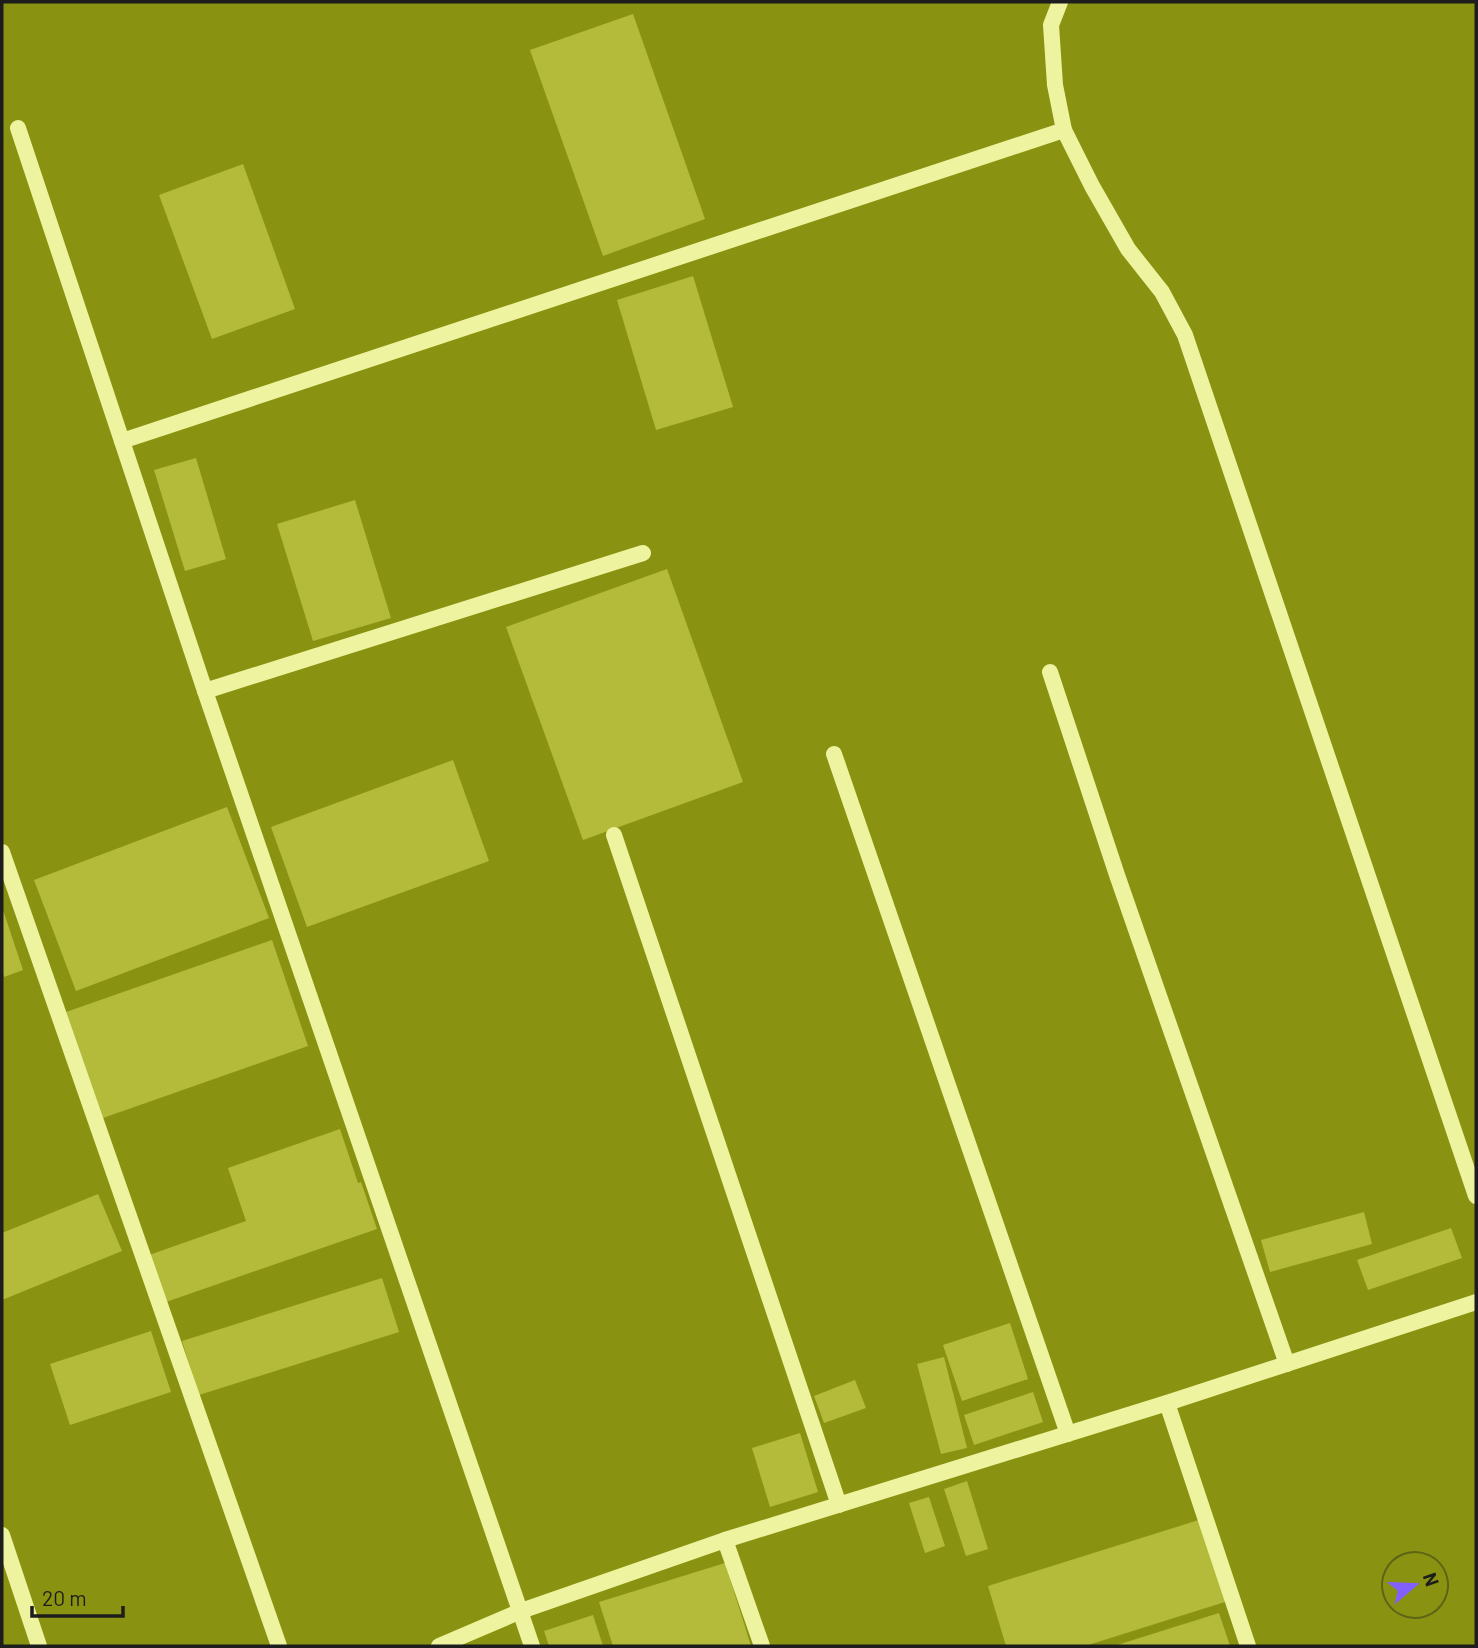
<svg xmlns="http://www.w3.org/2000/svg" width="1478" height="1648" font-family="Barlow,sans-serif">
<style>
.building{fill:#b4bb3a}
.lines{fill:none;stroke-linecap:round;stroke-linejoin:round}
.service{stroke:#eef39f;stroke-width:16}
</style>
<rect width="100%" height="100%" fill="#8a9311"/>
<g class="building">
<polygon points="633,14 705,219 603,256 530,50"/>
<polygon points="243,164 295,309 212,339 159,195"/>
<polygon points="693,276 733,407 656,430 617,300"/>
<polygon points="196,458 226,559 185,571 154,470"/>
<polygon points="355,500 391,618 313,641 277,524"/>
<polygon points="667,569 743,782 583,840 506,627"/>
<polygon points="453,760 489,861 307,927 271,827"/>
<polygon points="227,807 269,918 76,991 34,880"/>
<polygon points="2,907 23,970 4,977 2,969"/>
<polygon points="272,940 308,1046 103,1118 66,1012"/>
<polygon points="340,1129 358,1183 361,1182 377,1229 166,1302 149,1255 246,1221 228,1168"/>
<polygon points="98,1194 122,1251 2,1300 2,1233"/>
<polygon points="1364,1212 1372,1244 1270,1272 1261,1240"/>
<polygon points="1451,1228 1462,1258 1368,1290 1357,1260"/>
<polygon points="382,1278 399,1332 199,1395 182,1341"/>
<polygon points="1010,1323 1028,1379 962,1401 943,1345"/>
<polygon points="151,1331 171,1392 70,1425 50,1364"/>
<polygon points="944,1357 967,1448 941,1454 917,1364"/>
<polygon points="855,1380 866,1408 824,1423 814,1396"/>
<polygon points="1033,1392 1043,1422 974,1445 964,1415"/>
<polygon points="800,1433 818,1492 770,1507 752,1448"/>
<polygon points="967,1481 988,1549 966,1556 944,1489"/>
<polygon points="929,1497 945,1546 925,1553 909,1503"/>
<polygon points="1202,1519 1228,1601 1085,1646 1006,1646 988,1586"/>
<polygon points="725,1563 751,1646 613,1646 599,1602"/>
<polygon points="1219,1613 1230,1646 1114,1646"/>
<polygon points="593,1615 603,1646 549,1646 544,1631"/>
</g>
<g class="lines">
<g class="service">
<polyline points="1060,2 1051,25 1055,85 1064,130 1092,186 1128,249 1162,292 1185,335 1476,1196"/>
<polyline points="18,128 205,691 532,1646"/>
<polyline points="122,441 1064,130"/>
<polyline points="1050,672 1117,875 1287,1364"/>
<polyline points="205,691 643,553"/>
<polyline points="834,754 1068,1434"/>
<polyline points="614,835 839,1505"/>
<polyline points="2,852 279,1646"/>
<polyline points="1167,1403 1248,1646"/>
<polyline points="2,1535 39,1646"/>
<polyline points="725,1540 762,1646"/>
<polyline points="439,1646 521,1611 725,1540 1167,1403 1476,1302"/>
</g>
</g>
<rect width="1478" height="1648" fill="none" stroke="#1d1d1d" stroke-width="7"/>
<g transform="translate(1415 1585) rotate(71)"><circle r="33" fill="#8a9311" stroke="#5e6416" stroke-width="2"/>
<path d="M0-5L12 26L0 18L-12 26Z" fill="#8260ff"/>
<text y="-10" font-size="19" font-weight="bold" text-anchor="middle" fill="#1d1d1d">N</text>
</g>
<path d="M32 1606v10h91v-10" fill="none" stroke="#1d1d1d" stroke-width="3.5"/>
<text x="42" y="1606" font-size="21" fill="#1d1d1d" stroke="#8a9311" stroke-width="5" paint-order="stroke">20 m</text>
</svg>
